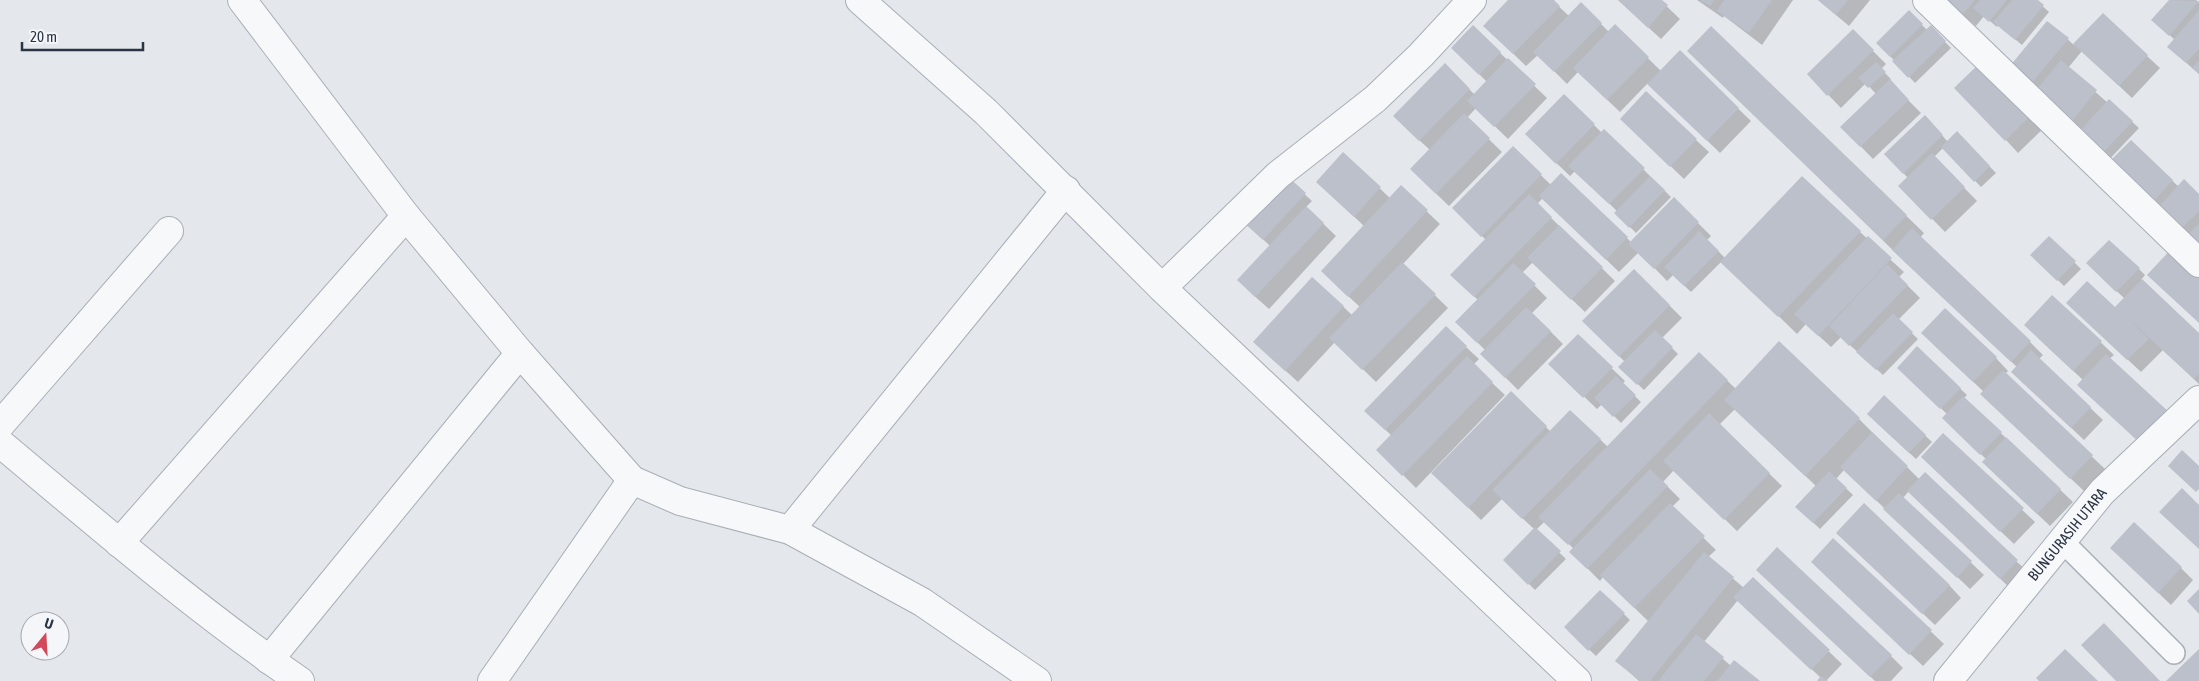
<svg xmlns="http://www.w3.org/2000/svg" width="2199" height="681" font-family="'Asap Condensed',sans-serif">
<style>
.shadow{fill:#0003}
.building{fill:#bbc0ca}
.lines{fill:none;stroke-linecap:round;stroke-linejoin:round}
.lane-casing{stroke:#a9aeb7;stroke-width:24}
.street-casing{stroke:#a9aeb7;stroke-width:30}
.lane{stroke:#f7f8fa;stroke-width:21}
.street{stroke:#f7f8fa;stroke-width:28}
.labels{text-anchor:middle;stroke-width:4;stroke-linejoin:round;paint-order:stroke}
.street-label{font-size:15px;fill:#2b3445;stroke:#f4f6f9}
</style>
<rect width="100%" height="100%" fill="#e4e7ec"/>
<g class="shadow">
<polygon points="1510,0 1552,0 1569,16 1581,4 1609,32 1615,26 1661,71 1680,52 1751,121 1720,153 1648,83 1620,112 1578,72 1567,84 1538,55 1526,66 1497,38"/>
<polygon points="1618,0 1660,0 1680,19 1661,39"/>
<polygon points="1697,0 1793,0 1762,45 1724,16 1723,18"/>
<polygon points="1818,0 1870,0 1849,26"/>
<polygon points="1945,0 2036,0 2049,12 2022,45 1998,25 1997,27 1984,16 1976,26"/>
<polygon points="2171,0 2196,0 2199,3 2199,74 2175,53 2175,40 2153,20"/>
<polygon points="1909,12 1927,30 1930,27 1951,48 1915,83 1878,43"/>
<polygon points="2048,22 2074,45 2147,56 2160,68 2132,98 2082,51 2068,68 2108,103 2109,101 2139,128 2105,164 2019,84"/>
<polygon points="1473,27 1547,98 1508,139 1476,108 1467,118 1502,152 1449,206 1424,182 1430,150 1407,129 1445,65 1475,95 1487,82 1453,48"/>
<polygon points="1711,27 1924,233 1920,238 2030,342 2043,355 2039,359 2103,420 2084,440 2025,384 2017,367 1906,263 1706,68"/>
<polygon points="1853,31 1886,64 1881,69 1891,79 1889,81 1921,113 1873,159 1842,127 1876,94 1866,83 1841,108 1808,74"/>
<polygon points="1983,62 2046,126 2018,153 2006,140"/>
<polygon points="1564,95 1602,133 1604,130 1671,197 1636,233 1616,213 1618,212 1575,171 1570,176 1526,134"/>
<polygon points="1931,123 1948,142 1957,133 1996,173 1981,187 1943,148 1934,157 1977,201 1945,232 1900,186 1908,178 1885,154"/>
<polygon points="1634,131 1696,140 1709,152 1684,179"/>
<polygon points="2131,142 2179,187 2199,195 2199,253 2111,162"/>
<polygon points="1513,148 1551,185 1561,175 1631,242 1674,199 1711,236 1707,240 1725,258 1860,232 1904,272 1899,277 1920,298 1898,320 1918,339 1883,375 1841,337 1831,347 1806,324 1797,334 1722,261 1691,292 1673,275 1667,281 1639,252 1619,272 1543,198 1537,204 1615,281 1585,312 1533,262 1522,273 1547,298 1532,313 1563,344 1518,390 1482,354 1485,350 1457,322 1478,300 1452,275 1486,240 1453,208"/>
<polygon points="1343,154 1390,198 1401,187 1440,224 1403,264 1448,308 1376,382 1335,342 1298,382 1267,354 1313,278 1352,315 1360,307 1335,284 1364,226 1317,182"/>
<polygon points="1285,176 1312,201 1306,207 1336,236 1269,309 1251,293 1270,246 1250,227"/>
<polygon points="2049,237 2081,269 2064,286 2032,255"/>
<polygon points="2087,263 2139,269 2145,275 2141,280 2199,335 2199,384 2163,350 2141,372 2080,315 2115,309 2125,299"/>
<polygon points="1634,270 1682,318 1662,338 1678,354 1644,390 1620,367 1625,362 1584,321"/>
<polygon points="2052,296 2114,355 2083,380 2038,338"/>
<polygon points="1578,336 1625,381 1622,384 1641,402 1621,423 1602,404 1597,409 1550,364"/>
<polygon points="1935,346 1996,358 2008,371 2005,374 2105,469 2084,491 1995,407 1984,392"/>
<polygon points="1466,347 1479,359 1473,365 1505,395 1416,488 1378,450 1392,436 1378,423"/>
<polygon points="1917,348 1967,395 1964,398 2073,502 2050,526 1996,475 1986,459 1943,418 1947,414 1898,368"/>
<polygon points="1699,354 1736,389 1859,419 1920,480 2030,573 2013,591 1909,491 1903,498 1984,575 1970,589 1844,470 1836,479 1853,495 1820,529 1803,513 1816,486 1735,409 1719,425 1782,486 1737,531 1674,470 1663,482 1680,499 1672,507 1716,550 1708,557 1744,588 1753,579 1842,664 1826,681 1819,681 1821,678 1738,600 1704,642 1731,666 1758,681 1639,681 1617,661 1649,622 1603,577 1600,581 1571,552 1574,549 1545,521 1536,530 1566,559 1535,590 1505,560 1534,529 1502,499 1481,520 1433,473 1511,393 1551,432 1570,411 1608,447"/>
<polygon points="1884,397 1932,442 1916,459 1875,421"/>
<polygon points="1943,435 2035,522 2014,544 1935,469"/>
<polygon points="1834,540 1944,644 1923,666 1825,575"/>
<polygon points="1850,545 1949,585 1961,598 1935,625"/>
<polygon points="2124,560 2181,568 2193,580 2171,605"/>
<polygon points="1770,582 1891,656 1903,668 1891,681 1875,681"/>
<polygon points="1600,591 1630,620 1596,656 1565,627"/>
</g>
<g class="building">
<polygon points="1508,0 1554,0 1560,6 1513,54 1483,26"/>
<polygon points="1618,0 1662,0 1668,5 1648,28"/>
<polygon points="1700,0 1714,0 1710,6"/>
<polygon points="1724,0 1772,0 1749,33 1717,11"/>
<polygon points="1818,0 1848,0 1836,15"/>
<polygon points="1945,0 1975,0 1963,14"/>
<polygon points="1980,0 2007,0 1989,22 1973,8"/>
<polygon points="2012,0 2038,0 2044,5 2015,40 1993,22"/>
<polygon points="2169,0 2199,1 2169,36 2151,20"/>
<polygon points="1581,2 1602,23 1554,72 1533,52"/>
<polygon points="1909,10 1923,24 1890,57 1876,43"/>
<polygon points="2199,10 2199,49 2186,63 2167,47"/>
<polygon points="2103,13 2148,55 2119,86 2073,44"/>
<polygon points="2047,21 2069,38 2026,90 2005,72"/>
<polygon points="1615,24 1649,57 1607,100 1573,68"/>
<polygon points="1473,25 1501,52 1479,75 1451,48"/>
<polygon points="1931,25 1946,41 1908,78 1892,61"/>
<polygon points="1711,26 1907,215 1883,240 1687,51"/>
<polygon points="1853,29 1874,50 1827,96 1807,74"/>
<polygon points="1680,50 1739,108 1707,141 1647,84"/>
<polygon points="1508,58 1536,84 1494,127 1467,101"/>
<polygon points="1983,60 2034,112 2005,141 1954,88"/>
<polygon points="2061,60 2097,90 2069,125 2032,95"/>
<polygon points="2199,60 2199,74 2192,68"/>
<polygon points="1876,62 1886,72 1868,88 1858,78"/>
<polygon points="1445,63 1470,89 1419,141 1393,116"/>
<polygon points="1890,79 1909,100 1860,147 1840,127"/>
<polygon points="1646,91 1697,139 1670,167 1620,119"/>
<polygon points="1564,94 1595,124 1556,164 1525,134"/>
<polygon points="2109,99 2133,121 2098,158 2074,137"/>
<polygon points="1464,113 1490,138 1436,194 1410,169"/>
<polygon points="1925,115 1943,135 1903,174 1884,154"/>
<polygon points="1604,129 1645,168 1609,204 1568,166"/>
<polygon points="1957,131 1990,166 1974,182 1941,147"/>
<polygon points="2131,140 2173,180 2152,203 2109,162"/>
<polygon points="1513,146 1542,174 1481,237 1452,208"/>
<polygon points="1343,152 1381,187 1354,217 1316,182"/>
<polygon points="1932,153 1965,187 1931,220 1898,186"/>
<polygon points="1561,173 1628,237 1606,260 1539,196"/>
<polygon points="1285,174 1306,193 1263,240 1242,221"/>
<polygon points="1650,176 1665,190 1629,228 1614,213"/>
<polygon points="1802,176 1861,231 1778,317 1720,262"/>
<polygon points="2184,179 2199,194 2199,211 2178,232 2155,211"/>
<polygon points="1401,185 1428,210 1348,297 1321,271"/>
<polygon points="1529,194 1552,217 1474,297 1450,275"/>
<polygon points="1674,197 1699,222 1654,269 1628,244"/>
<polygon points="1306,206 1324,223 1255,297 1237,280"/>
<polygon points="2199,223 2199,254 2184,239"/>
<polygon points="1559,225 1603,267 1571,300 1527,258"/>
<polygon points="1912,228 2031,341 2011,362 1892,250"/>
<polygon points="1699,231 1719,251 1684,286 1664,267"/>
<polygon points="1868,236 1892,258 1818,336 1794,314"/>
<polygon points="2049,236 2076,261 2057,281 2030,255"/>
<polygon points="2109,240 2140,268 2116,292 2086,263"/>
<polygon points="2175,245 2199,268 2199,323 2147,275"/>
<polygon points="1402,262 1436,294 1362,370 1329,338"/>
<polygon points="1513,263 1536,284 1477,343 1455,322"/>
<polygon points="1887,264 1908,285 1849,346 1829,326"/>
<polygon points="1634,269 1670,305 1619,357 1582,321"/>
<polygon points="1312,277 1344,306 1285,371 1253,342"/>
<polygon points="2142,279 2199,333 2199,374 2194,379 2120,311 2149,339 2127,360 2066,303 2087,281 2115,307"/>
<polygon points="2052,295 2102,341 2073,371 2024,325"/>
<polygon points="1526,307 1551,331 1505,378 1480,354"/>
<polygon points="1945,308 1997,357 1973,382 1921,333"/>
<polygon points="1893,313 1913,332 1876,370 1856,352"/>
<polygon points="1446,326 1467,346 1385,430 1364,411"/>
<polygon points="1655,330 1673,347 1637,385 1618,367"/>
<polygon points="1578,334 1613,367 1583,398 1548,364"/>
<polygon points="1779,341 1860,418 1805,476 1724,400"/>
<polygon points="1917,346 1961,388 1940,409 1897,368"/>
<polygon points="2031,350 2091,407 2071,428 2011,372"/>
<polygon points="1699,352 1728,380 1568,545 1538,517"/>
<polygon points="2106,354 2170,413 2141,444 2077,385"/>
<polygon points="1467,356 1493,382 1402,476 1376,450"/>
<polygon points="2003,370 2093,455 2070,479 1980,394"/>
<polygon points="1616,376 1636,395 1613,417 1594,398"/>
<polygon points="1511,391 1547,426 1468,508 1431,473"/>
<polygon points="1884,395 1926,435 1909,453 1867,414"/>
<polygon points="1963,396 2002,432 1980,455 1942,418"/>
<polygon points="1570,410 1601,439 1522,519 1492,490"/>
<polygon points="1709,413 1770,473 1724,520 1663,461"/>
<polygon points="1872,432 1908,466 1876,501 1840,467"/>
<polygon points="1943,433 2024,508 2000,532 1921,457"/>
<polygon points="2006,437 2061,489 2037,514 1982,462"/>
<polygon points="2182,450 2199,466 2199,489 2196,492 2168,466"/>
<polygon points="1650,469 1668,486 1587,569 1569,552"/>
<polygon points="1829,471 1847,488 1813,523 1795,507"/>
<polygon points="1925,472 2018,560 2000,579 1907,491"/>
<polygon points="2182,488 2199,505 2199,549 2159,512"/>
<polygon points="1899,493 1972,561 1957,578 1883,509"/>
<polygon points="1670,503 1705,536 1634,608 1600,575"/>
<polygon points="1864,503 1950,585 1922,614 1836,533"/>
<polygon points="2134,522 2182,567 2158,593 2110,548"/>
<polygon points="1535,527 1561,551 1528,585 1503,560"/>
<polygon points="1833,538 1932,630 1909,655 1811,562"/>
<polygon points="1777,547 1892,655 1870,677 1756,570"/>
<polygon points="1704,552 1734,577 1650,681 1640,681 1615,661"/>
<polygon points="1753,577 1830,650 1811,670 1733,597"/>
<polygon points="2199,589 2199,614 2187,601"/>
<polygon points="1600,590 1625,613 1588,651 1564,627"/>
<polygon points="2104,623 2160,681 2116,681 2081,645"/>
<polygon points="1696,634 1724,657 1704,681 1658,681"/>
<polygon points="2065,649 2098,681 2039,681 2036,678"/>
<polygon points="2199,649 2199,681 2166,681"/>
<polygon points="1734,660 1760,681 1717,681"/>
<polygon points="1821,676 1828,681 1817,681"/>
</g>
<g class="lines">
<g class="lane-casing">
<polyline id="lane" points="2062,541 2174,653"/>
</g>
<g class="street-casing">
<g id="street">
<polyline points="242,0 406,216 520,353 632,480 680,501 790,530 922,602 1037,681"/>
<polyline points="860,0 986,112 1162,288 1577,681"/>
<polyline points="1927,0 2199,263"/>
<polyline points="1162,288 1278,175 1375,99 1421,55 1472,0"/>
<polyline points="0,425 169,231"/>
<path d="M0,443C98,525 195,609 300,681"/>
<polyline points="790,530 1066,190"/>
<polyline points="119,543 406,216"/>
<polyline points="269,660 520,353"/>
<polyline points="492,681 632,480"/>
<path id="s1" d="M1948,681L2102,492L2199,400"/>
</g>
</g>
<use href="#lane" class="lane"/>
<use href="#street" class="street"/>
</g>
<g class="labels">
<g class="street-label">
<text dy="5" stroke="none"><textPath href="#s1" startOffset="189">BUNGURASIH UTARA</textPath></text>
</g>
</g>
<g transform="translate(45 636) rotate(18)"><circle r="24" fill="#f4f6f9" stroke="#a4a8b1"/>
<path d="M0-4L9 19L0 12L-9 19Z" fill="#d1495b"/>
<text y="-8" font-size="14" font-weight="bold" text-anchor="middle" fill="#2b3445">U</text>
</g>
<path d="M22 42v8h121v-8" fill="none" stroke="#2b3445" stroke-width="2.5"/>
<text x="30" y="42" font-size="15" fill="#2b3445" stroke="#f4f6f9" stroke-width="4" paint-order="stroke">20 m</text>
</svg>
